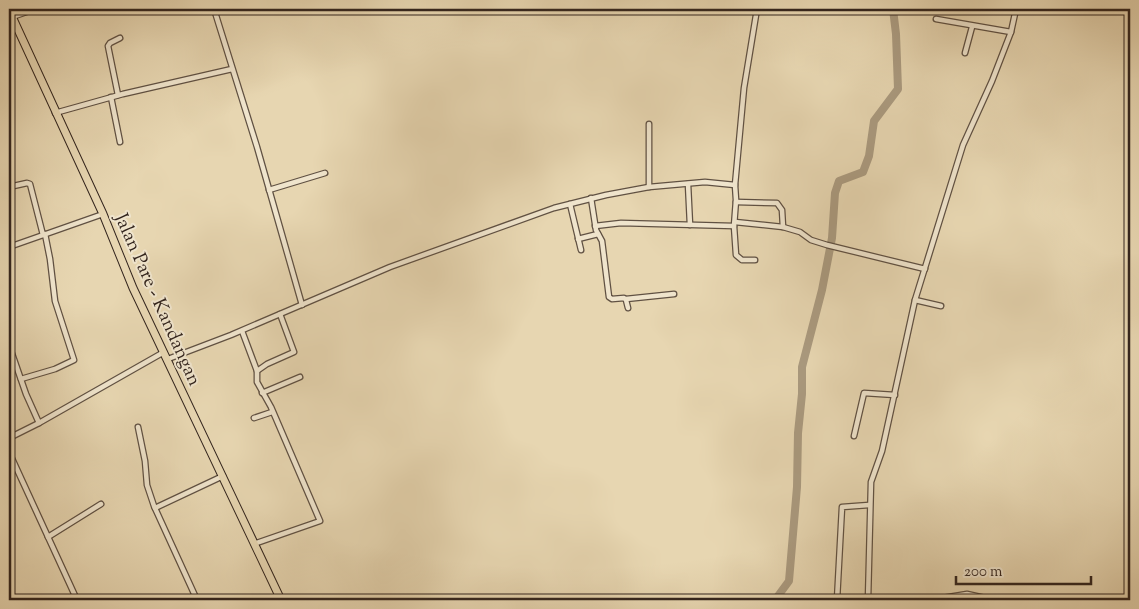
<svg xmlns="http://www.w3.org/2000/svg" width="1139" height="609" font-family="'Sorts Mill Goudy',serif">
<style>
.lines{fill:none;stroke-linecap:round;stroke-linejoin:round}
.river{stroke:#aa9a7f;stroke-width:8}
.minor-casing{stroke:#605143;stroke-width:7}
.primary-casing{stroke:#33251e;stroke-width:9}
.minor{stroke:#efe4cc;stroke-width:4.5}
.primary{stroke:#e7d6b1;stroke-width:7}
.labels{text-anchor:middle;stroke-width:4;stroke-linejoin:round;paint-order:stroke}
.street-label{font-size:19px;fill:#33251e;stroke:#efe4cc}
</style>
<rect width="100%" height="100%" fill="#e7d6b1"/>
<filter id="stains"><feTurbulence type="fractalNoise" baseFrequency=".004" numOctaves="4"/><feColorMatrix values="0 0 0 0 .2 0 0 0 0 .09 0 0 0 0 .02 0 0 0 .5 -.17"/></filter>
<radialGradient id="worn" r=".72"><stop offset=".6" stop-color="#630" stop-opacity="0"/><stop offset="1" stop-color="#630" stop-opacity=".3"/></radialGradient>
<g class="lines">
<polyline class="river" points="775,600 789,581 797,487 798,433 802,394 802,367 822,290 832,238 835,193 839,181 863,172 869,156 874,121 898,89 896,34 893,9"/>
<g class="minor-casing">
<g id="minor">
<polyline points="214,9 257,147 302,305"/>
<polyline points="12,17 35,9"/>
<polyline points="936,19 1011,32"/>
<polyline points="965,53 972,27"/>
<polyline points="118,95 108,46 110,43 120,38"/>
<polyline points="111,97 120,142"/>
<polyline points="55,113 123,94 232,69"/>
<polyline points="649,124 649,187"/>
<polyline points="688,184 690,225"/>
<polyline points="9,187 27,183 30,184 43,235"/>
<polyline points="269,190 325,173"/>
<polyline points="591,198 596,230 602,241 609,297 612,299 624,298 626,300 628,308"/>
<polyline points="736,202 777,203 782,210 783,227"/>
<polyline points="570,204 581,250"/>
<polyline points="735,222 783,227 800,232 811,240 827,245 925,269"/>
<polyline points="595,226 621,223 734,226 736,200 735,185"/>
<polyline points="734,226 736,255 742,260 755,260"/>
<polyline points="578,239 598,234"/>
<polyline points="9,247 103,214"/>
<polyline points="626,299 674,294"/>
<polyline points="915,300 941,306"/>
<polyline points="242,331 257,371"/>
<polyline points="9,345 26,394 39,423"/>
<polyline points="168,359 231,335 390,267 554,208 606,195 649,187 705,182 735,185 744,88 757,9"/>
<polyline points="21,379 55,369 74,360 55,301 50,259 45,234"/>
<polyline points="262,393 300,377"/>
<polyline points="254,418 272,412"/>
<polyline points="138,427 145,461 147,485 154,506 197,600"/>
<polyline points="854,436 864,393 895,395"/>
<polyline points="9,438 39,423 164,352"/>
<polyline points="9,452 77,600"/>
<polyline points="155,508 223,476"/>
<polyline points="48,537 101,504"/>
<polyline points="254,544 320,521 271,407 257,382 257,371 267,364 294,352 280,314"/>
<polyline points="837,600 842,507 869,505"/>
<polyline points="868,600 871,482 882,451 915,300 963,145 992,81 1011,32 1016,9"/>
<polyline points="930,600 967,594 994,600"/>
</g>
</g>
<g class="primary-casing">
<polyline id="primary" points="9,10 103,214 133,288 281,600"/>
</g>
<use href="#minor" class="minor"/>
<use href="#primary" class="primary"/>
</g>
<g class="labels">
<g class="street-label">
<text transform="translate(159 299) rotate(66)" y="7">Jalan Pare - Kandangan</text>
</g>
</g>
<rect width="1139" height="609" fill="none" stroke="#e7d6b1" stroke-width="30"/>
<rect x="10" y="10" width="1119" height="589" fill="none" stroke="#33251e" stroke-width="2.5"/>
<rect x="15" y="15" width="1109" height="579" fill="none" stroke="#33251e"/>
<path d="M956 576v8h135v-8" fill="none" stroke="#33251e" stroke-width="2.5"/>
<text x="964" y="576" font-size="15" fill="#33251e" stroke="#efe4cc" stroke-width="4" paint-order="stroke">200 m</text>
<rect width="100%" height="100%" filter="url(#stains)"/>
<rect width="100%" height="100%" fill="url(#worn)"/>
</svg>
